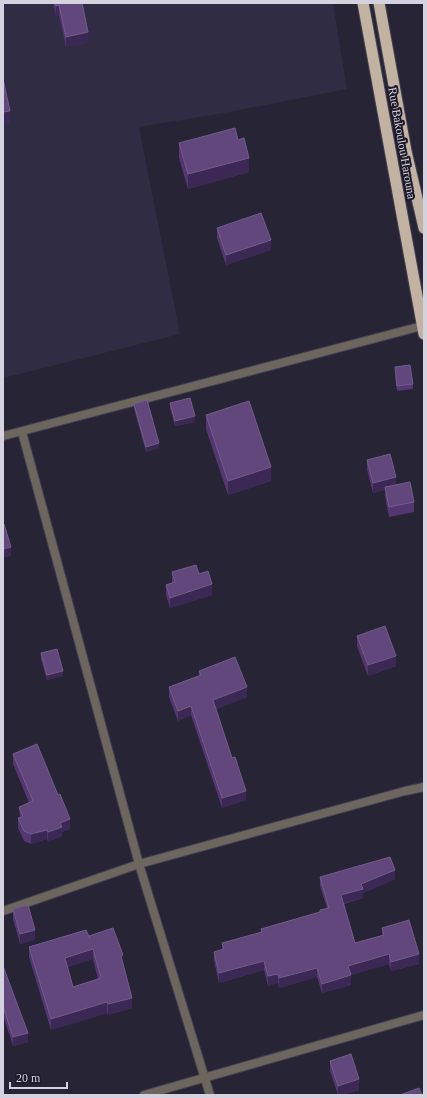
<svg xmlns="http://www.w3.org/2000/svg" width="427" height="1098" font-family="Georgia,serif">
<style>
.built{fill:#302c43}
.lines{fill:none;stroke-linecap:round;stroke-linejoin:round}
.minor-casing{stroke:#434050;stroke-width:10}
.trunk-casing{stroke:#434050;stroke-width:13}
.minor{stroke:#6d665f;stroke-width:8}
.trunk{stroke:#c2b2a1;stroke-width:11}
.wall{fill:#543670;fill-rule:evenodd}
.shaded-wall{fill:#3c2854}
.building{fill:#61477c;stroke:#735c8b;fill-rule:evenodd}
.labels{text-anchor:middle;stroke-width:4;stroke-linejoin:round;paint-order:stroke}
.street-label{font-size:12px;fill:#d4d2de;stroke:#1d1a2a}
</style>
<rect width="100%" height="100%" fill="#272435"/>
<polygon class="built" points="3,3 333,3 347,89 224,113 139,127 180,334 3,378"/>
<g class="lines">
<g class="minor-casing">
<g id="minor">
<polyline points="22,432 139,864 210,1095"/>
<polyline points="3,436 422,326"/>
<polyline points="3,911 139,864 405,791 424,787"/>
<polyline points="144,1095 424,1015"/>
</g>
</g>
<g class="trunk-casing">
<g id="trunk">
<polyline points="363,3 424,334"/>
<polyline points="379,3 406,151 424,228"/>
</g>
</g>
<use href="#minor" class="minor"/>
<use href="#trunk" class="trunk"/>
</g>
<g class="wall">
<polygon points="53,3 82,3 88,42 66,47 59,15 56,16"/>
<polygon points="238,140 249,172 188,189 179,158 179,143"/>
<polygon points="217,228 271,250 226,265 217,238"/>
<polygon points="395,367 413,384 413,389 397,391 395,373"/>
<polygon points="170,403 195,422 175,426 170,408"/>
<polygon points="134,404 159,448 146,452 134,409"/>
<polygon points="206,415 271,481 228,495 206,429"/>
<polygon points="367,460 396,485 414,502 414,512 389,517 385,497 385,490 373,493 367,470"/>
<polygon points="172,572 199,574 212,595 170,608 166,595 166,585 172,583"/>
<polygon points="357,636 396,666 368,676 357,646"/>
<polygon points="41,653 63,676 47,680 41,659"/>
<polygon points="199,671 247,697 216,709 246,800 222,808 191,715 178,721 169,697 169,687 199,676"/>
<polygon points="13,754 70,829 62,832 62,836 48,842 47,839 31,844 24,841 18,828 18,818 20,818 19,807 29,803 13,764"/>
<polygon points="320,877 395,879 363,893 363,898 344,904 355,943 382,936 382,928 419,964 391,971 389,964 350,975 351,985 322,993 317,977 279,988 278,983 268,986 264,970 219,983 214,961 214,952 222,950 222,943 261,932 261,929 320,912 320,910 327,908 320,886"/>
<polygon points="13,909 35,940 20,944 13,919"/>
<path d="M89,937L123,963L132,1008L108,1015L107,1013L51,1030L29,957V947ZM93,959L98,979L73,987L67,967Z"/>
<polygon points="3,966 28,1042 13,1046 3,1015"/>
<polygon points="330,1061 359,1090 342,1095 338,1095 330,1071"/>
</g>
<g class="shaded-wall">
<polygon points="59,5 59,15 56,16 56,6"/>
<polygon points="88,32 88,42 66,47 66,37"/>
<polygon points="10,111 10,124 3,125 3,112"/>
<polygon points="249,158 249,172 188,189 188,174"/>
<polygon points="271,240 271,250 226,265 226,255"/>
<polygon points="195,416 195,422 175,426 175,421"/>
<polygon points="159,443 159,448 146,452 146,447"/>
<polygon points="271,467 271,481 228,495 228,481"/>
<polygon points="396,477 396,487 385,487 385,490 373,493 373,483"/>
<polygon points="11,547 11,556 3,558 3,549"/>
<polygon points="212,584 212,595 170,608 170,598"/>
<polygon points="396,656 396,666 368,676 368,665"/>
<polygon points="63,671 63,676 47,680 47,675"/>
<polygon points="247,687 247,697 213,710 213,700"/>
<polygon points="191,706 191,715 178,721 178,711"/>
<polygon points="246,791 246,800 222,808 222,798"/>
<polygon points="70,819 70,829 62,832 62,836 48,842 48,832 60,823"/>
<polygon points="47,830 47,839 31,844 31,834"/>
<polygon points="395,870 395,879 363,893 363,898 341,904 341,895 361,884"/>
<polygon points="35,930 35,940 20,944 20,934"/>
<polygon points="93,949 93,959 65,968 65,958"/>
<polygon points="389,954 389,964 348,976 348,966"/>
<polygon points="419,954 419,964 391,971 391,962"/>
<polygon points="264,961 264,970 219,983 219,973"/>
<polygon points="317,968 317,977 279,988 279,978"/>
<polygon points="278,974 278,983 268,986 268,976"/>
<polygon points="351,975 351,985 322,993 322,984"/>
<polygon points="132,998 132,1008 108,1015 108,1004"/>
<polygon points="107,1002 107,1013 51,1030 51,1019"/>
<polygon points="28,1033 28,1042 13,1046 13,1037"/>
<polygon points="359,1079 359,1090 342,1095 338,1095 338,1086"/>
</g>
<g class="building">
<polygon points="55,3 82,3 88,32 66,37 59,5 56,6"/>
<polygon points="3,79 10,111 3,112"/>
<polygon points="235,128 238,140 244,138 249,158 188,174 179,143"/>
<polygon points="261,213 271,240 226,255 217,228"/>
<polygon points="410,365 413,384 397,386 395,367"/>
<polygon points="190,398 195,416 175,421 170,403"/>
<polygon points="147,400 159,443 146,447 134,404"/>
<polygon points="249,401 271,467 228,481 206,415"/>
<polygon points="390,454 396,477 373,483 367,460"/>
<polygon points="410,482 414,502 389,507 385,487"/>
<polygon points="3,524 4,524 11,547 3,549"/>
<polygon points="196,565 199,574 208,571 212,584 170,598 166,585 175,582 172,572"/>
<polygon points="385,626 396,656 368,665 357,636"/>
<polygon points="57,649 63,671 47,675 41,653"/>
<polygon points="235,657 247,687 213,700 232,758 235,757 246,791 222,798 191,706 178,711 169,687 201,675 199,671"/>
<polygon points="37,744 58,795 60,794 70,819 60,823 62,827 48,832 47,830 31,834 24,831 18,818 23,817 19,807 33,801 13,754"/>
<polygon points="390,857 395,870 361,884 363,889 341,895 355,943 384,935 382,928 409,920 419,954 391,962 389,954 348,966 351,975 322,984 317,968 279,978 278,974 268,976 264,961 219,973 214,952 224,949 222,943 262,932 261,929 320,912 320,910 329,908 320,877"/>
<polygon points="28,905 35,930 20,934 13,909"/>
<path d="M113,928L123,955L121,956L132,998L108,1004L107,1002L51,1019L29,947L86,930L90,939L89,936ZM93,949L101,978L73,987L65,958Z"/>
<polygon points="3,966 28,1033 13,1037 3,1006"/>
<polygon points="351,1054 359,1079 338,1086 330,1061"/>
<polygon points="419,1088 422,1095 400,1095"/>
</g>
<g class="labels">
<g class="street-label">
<text transform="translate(402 143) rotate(80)" y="4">Rue Bakoulou Harouna</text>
</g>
</g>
<rect width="427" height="1098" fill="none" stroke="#d4d2de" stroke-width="8"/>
<path d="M10 1082v6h57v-6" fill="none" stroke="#d4d2de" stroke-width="2"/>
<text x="16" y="1082" font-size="12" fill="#d4d2de" stroke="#1d1a2a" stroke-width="3" paint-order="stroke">20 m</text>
</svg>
